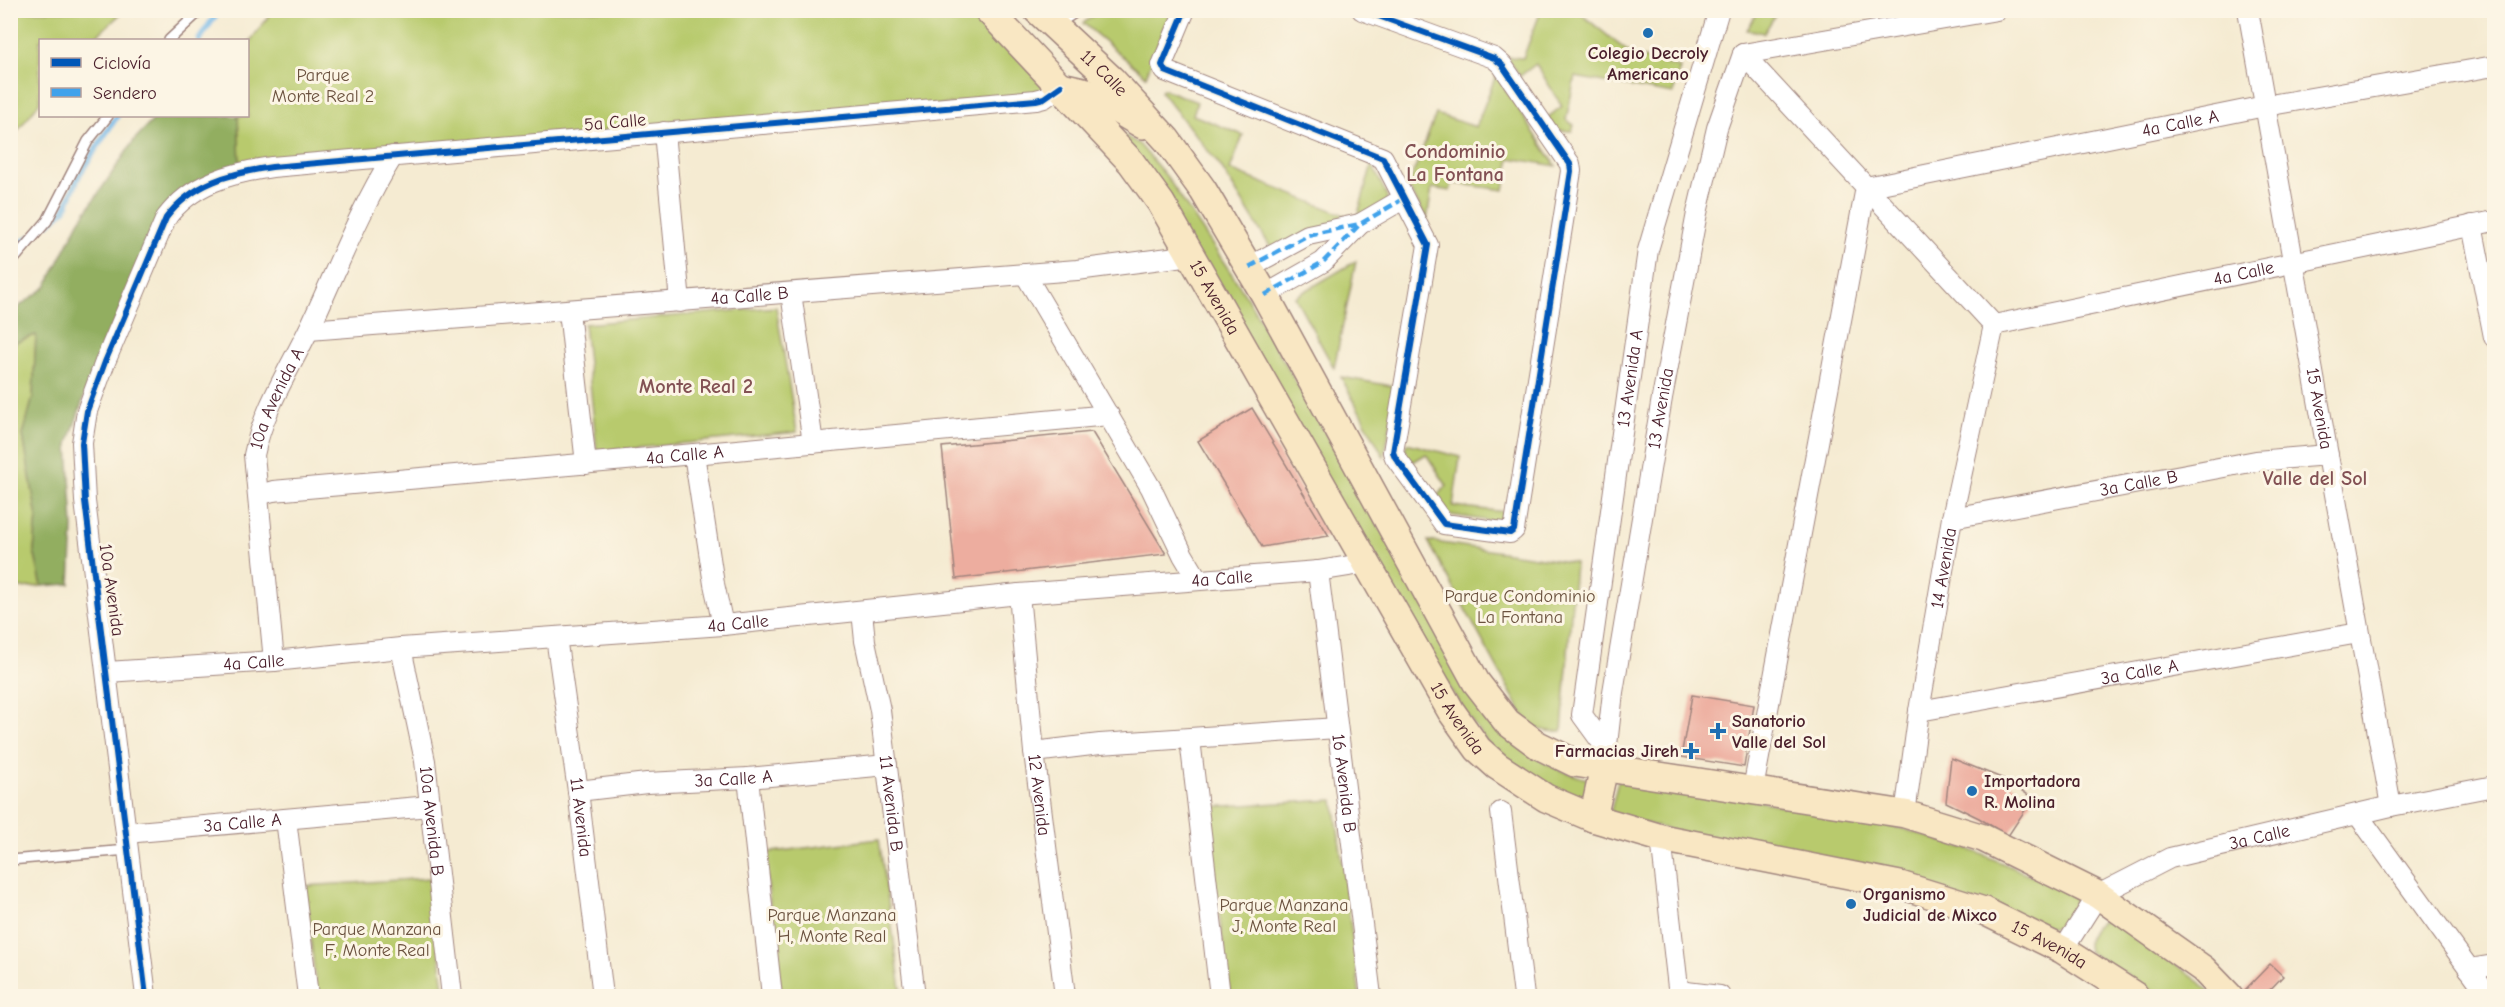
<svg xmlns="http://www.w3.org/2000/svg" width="2505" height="1007" font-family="'Comic Neue',sans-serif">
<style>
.green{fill:#b8ca6d;stroke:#81744c;stroke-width:1.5}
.forest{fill:#92ae60;stroke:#6e6646;stroke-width:1.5}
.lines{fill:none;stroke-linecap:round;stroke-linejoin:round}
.stream{stroke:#73b8e9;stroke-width:6}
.building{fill:#edad9f}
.lane-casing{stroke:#a0857e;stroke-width:12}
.street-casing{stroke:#a0857e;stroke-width:22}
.secondary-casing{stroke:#a0857e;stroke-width:30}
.lane{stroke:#fff;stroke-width:9}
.street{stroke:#fff;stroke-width:20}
.secondary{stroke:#f9e7c3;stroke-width:27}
.quiet{stroke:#40a2eb;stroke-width:4.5;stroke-dasharray:9 4.5;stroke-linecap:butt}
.cycleway-casing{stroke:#fcf5e5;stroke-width:10}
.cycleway{stroke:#0057b8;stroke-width:6}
.poi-dot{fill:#1f6fb2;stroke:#fcf5e5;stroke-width:2}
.labels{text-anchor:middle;stroke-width:6;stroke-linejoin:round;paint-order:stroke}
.poi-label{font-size:18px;font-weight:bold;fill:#4a1f2b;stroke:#fcf5e5;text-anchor:start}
.street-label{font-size:18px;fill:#4a1f2b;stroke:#fcf5e5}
.park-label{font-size:18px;fill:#6b523f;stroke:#fcf5e5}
.neighbourhood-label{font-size:20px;font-weight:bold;fill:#835154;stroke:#fcf5e5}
</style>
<rect width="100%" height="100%" fill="#fcf5e5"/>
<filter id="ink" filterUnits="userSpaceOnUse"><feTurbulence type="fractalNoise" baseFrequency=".0167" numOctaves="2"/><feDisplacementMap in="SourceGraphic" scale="12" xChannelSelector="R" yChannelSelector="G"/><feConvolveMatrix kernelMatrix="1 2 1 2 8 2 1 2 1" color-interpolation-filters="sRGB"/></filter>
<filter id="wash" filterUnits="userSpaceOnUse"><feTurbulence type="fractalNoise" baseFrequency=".008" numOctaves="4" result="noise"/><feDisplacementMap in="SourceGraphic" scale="24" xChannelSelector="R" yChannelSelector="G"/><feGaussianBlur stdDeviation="1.35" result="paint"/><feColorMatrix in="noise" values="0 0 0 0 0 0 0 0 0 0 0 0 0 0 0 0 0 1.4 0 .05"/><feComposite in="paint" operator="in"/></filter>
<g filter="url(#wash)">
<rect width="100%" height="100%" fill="#f5ebd2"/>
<g class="green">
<polygon points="270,10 982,11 1053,95 240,168 238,116 248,116 248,44 268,17"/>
<polygon points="10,11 124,11 92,40 40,40 40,102 11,139"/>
<polygon points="1101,11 1171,11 1146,76 1083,23"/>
<polygon points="1541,11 1577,11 1632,55 1680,68 1673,94 1575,77 1566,120 1574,125 1572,131 1554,130 1547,118 1562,106 1536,64 1520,76 1507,57 1523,58"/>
<polygon points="1758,11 1778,11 1764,33 1747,30"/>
<polygon points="1496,75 1556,166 1510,158 1504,190 1452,183 1450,191 1432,188 1427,219 1408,187 1436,114 1476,127"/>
<polygon points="1163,89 1197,102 1193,115 1243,135 1230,170 1352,218 1276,256 1221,167 1161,92"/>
<path d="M1101,122L1139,144L1167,177L1245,294L1495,727C1527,755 1548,768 1590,780L1587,803L1555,793L1490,746L1464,711Z"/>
<polygon points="1372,164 1387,196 1387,204 1356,221"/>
<polygon points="1356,261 1334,368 1295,297"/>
<polygon points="776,307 797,432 597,452 584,324"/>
<polygon points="36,335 33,397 23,435 37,517 34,551 42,586 11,589 11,350 16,342"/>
<polygon points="1341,377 1398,387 1384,457"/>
<polygon points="1407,443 1460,457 1453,506 1505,512 1502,523 1445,514 1436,497 1447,486 1426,454 1413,462 1404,453"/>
<path d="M1428,541L1575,563L1562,731C1544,733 1536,729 1524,717Z"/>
<path d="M1618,781L1748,799L1904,829L1979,853L2072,893C2080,915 2068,927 2045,929L1610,814Z"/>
<polygon points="1334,800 1360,996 1230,996 1205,807"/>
<polygon points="879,839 902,996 781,996 764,853"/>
<polygon points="430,878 445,996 317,996 305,886"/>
<path d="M2112,918L2201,983L2213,996H2160L2089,952C2085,933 2094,923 2112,918Z"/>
</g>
<polygon class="forest" points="157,116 238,116 240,168 160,220 90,379 68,444 73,527 70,584 42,586 34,551 37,517 23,435 33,397 36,335 16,342 11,350 11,318 21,305 46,287 79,222 135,139"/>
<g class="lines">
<g class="stream">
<polyline points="199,40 219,10"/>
<polyline points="49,223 65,209 79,175 117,116"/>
<polyline points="10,248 31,237"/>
</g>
</g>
<g id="blocks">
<g class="building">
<polygon points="1252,408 1329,536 1262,547 1198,441"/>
<polygon points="1092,432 1166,554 956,579 942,447"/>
<polygon points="1692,695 1754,705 1744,767 1681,757"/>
<polygon points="1951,758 2004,779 2033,798 2008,836 1979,818 1946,802"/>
<polygon points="2270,964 2283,976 2264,996 2247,996 2243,992"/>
</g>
</g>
</g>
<g filter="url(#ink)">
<use href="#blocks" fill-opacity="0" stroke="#a0857e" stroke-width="1.5"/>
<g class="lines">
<g class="lane-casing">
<g id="lane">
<polyline points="1058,24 1079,10"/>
<polyline points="169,40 201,10"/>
<polyline points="10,264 47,221 88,141 108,116"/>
<polyline points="10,860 128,850"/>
</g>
</g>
<g class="street-casing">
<g id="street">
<polyline points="1185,10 1162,65 1165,71 1383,158 1428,245 1393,452 1395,457 1444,524 1510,533 1514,530 1571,171 1570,164 1502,65 1494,58 1362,10"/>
<path id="s1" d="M2248,10L2391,806"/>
<polyline points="1743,54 1994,325"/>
<polyline points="1743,54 1997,10"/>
<polyline points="664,132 680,302"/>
<polyline points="2472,225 2494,337"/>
<polyline points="1249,267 1308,235 1360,224"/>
<polyline points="1025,274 1151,488 1183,555 1198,580"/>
<polyline points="791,293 813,443"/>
<polyline points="1265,295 1323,262 1360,224 1403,199"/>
<polyline points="569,311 586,464"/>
<path id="s2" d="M1994,325L2494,221"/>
<path id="s3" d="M309,330L1077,270L1192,255"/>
<polyline points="694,454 714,584 723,625"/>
<path id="s4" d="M259,495L273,491L694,454L1109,415"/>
<path id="s5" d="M1952,518L2256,461L2328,455"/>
<path id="s6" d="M1318,571L1371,996"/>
<path id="s7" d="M1019,594L1034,752L1065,996"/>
<path id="s8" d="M862,611L865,641L880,710L915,996"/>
<path id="s9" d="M556,637L578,791L603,996"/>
<path id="s10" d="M401,648L425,761L452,996"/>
<path id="s11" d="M274,661L254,455C264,407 290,369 311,325C337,269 360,209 393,156"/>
<path id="s12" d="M107,672L274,661L401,648L723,625L1019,594L1318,571L1368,563"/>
<path id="s13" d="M1919,711L2359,633"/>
<polyline points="1190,739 1220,996"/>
<path id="s14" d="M1606,748L1582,715L1648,250L1719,10"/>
<polyline points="1034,752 1100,744 1337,728"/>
<path id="s15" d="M1606,754L1613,692L1662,398L1697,213L1717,128L1743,54"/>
<polyline points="748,778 772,996"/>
<path id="s16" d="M1753,789L1866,187L2265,106L2494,66"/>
<path id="s17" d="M578,791L647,783L748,778L887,765"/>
<polyline points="1501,812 1524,996"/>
<path id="s18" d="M1905,814L1919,711L1952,518L1994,325"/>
<polyline points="2358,815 2489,996"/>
<polyline points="286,819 308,996"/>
<path id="s19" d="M126,833L430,806"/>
<polyline points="1661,838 1679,996"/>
<path id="s20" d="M2063,950L2098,895L2170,858L2391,806L2494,786"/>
<polyline points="2469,969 2494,965"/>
<polyline points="1678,991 1720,996"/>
<path d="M146,996L85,501L82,443L87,411L105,362L166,218C192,183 231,173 272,167L1036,100L1044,98L1061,86"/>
</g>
</g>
<g class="secondary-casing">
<g id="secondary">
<path id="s21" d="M988,10L1131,162L1161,203L1451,711L1478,749L1497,766L1546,798L1593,818L1661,838L1900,885L1984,911L2063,950L2135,996"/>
<path id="s22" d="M1037,10L1111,79L1167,140L1203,190L1265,295L1476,682L1507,722L1538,745L1575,763L1905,814L1983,838L2098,895L2203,969L2229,996"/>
<polyline points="1065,87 1087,92 1143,125"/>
<polyline points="1593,818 1604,768"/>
</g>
</g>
<use href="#lane" class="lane"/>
<use href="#street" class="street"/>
<use href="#secondary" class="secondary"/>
<g class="quiet">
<polyline points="1249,267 1308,235 1360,224"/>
<polyline points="1265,295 1323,262 1360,224 1403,199"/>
</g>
<g class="cycleway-casing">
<g id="cycleway">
<polyline points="1185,10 1162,65 1165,71 1383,158 1428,245 1393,452 1395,457 1444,524 1510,533 1514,530 1571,171 1570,164 1502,65 1494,58 1362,10"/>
<path d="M146,996L85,501L82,443L87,411L105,362L166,218C192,183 231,173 272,167L1036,100L1044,98L1061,86"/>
</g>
</g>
<use href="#cycleway" class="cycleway"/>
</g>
</g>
<g class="poi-dot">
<circle cx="1648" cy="33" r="6"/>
<path d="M1715 722h6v6h6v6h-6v6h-6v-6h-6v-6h6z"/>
<path d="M1688 742h6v6h6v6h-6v6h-6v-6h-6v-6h6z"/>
<circle cx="1972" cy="791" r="6"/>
<circle cx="1851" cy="904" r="6"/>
</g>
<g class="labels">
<g class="poi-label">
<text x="1648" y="59" text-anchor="middle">Colegio Decroly<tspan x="1648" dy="21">Americano</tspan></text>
<text x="1732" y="727">Sanatorio<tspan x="1732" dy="21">Valle del Sol</tspan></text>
<text x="1679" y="757" text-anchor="end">Farmacias Jireh</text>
<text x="1984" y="787">Importadora<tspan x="1984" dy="21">R. Molina</tspan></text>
<text x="1863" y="900">Organismo<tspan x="1863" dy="21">Judicial de Mixco</tspan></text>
</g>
<g class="street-label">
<text dy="6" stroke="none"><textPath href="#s22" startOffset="92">11 Calle</textPath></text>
<text transform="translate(615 122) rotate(-5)" y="6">5a Calle</text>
<text dy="6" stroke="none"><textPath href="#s16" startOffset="933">4a Calle A</textPath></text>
<text dy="6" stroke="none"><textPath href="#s2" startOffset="255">4a Calle</textPath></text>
<text dy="6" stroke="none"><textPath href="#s3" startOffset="442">4a Calle B</textPath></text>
<text dy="6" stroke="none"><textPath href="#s21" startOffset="368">15 Avenida</textPath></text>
<text dy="6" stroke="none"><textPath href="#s14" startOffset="381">13 Avenida A</textPath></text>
<text dy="6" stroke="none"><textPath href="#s11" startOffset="268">10a Avenida A</textPath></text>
<text dy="6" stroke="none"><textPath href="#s1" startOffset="405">15 Avenida</textPath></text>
<text dy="6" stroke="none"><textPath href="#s15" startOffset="350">13 Avenida</textPath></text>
<text dy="6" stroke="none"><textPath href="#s4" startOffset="428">4a Calle A</textPath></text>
<text dy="6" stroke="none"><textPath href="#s5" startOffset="190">3a Calle B</textPath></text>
<text dy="6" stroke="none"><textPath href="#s18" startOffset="249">14 Avenida</textPath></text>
<text dy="6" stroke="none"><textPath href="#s12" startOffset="1119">4a Calle</textPath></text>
<text transform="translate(112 590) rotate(82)" y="6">10a Avenida</text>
<text dy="6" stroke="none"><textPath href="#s12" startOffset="633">4a Calle</textPath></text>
<text dy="6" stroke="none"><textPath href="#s12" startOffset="147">4a Calle</textPath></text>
<text dy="6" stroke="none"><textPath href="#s13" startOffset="224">3a Calle A</textPath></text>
<text dy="6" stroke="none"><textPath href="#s21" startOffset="854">15 Avenida</textPath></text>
<text dy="6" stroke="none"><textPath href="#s17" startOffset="156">3a Calle A</textPath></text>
<text dy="6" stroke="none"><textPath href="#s6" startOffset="214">16 Avenida B</textPath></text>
<text dy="6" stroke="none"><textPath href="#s7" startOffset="202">12 Avenida</textPath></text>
<text dy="6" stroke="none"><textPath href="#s8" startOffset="195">11 Avenida B</textPath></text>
<text dy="6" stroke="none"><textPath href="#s9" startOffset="182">11 Avenida</textPath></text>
<text dy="6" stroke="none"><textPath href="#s10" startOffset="176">10a Avenida B</textPath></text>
<text dy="6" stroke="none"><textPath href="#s19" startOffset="117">3a Calle A</textPath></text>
<text dy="6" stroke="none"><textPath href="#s20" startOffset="238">3a Calle</textPath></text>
<text dy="6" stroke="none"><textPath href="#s21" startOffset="1502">15 Avenida</textPath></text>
</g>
<g class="park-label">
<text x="323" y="81">Parque<tspan x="323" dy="21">Monte Real 2</tspan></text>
<text x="1520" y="602">Parque Condominio<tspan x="1520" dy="21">La Fontana</tspan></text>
<text x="1284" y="911">Parque Manzana<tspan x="1284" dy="21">J, Monte Real</tspan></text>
<text x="832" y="921">Parque Manzana<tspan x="832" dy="21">H, Monte Real</tspan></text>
<text x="377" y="935">Parque Manzana<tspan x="377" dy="21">F, Monte Real</tspan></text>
</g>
<g class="neighbourhood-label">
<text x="1455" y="158">Condominio<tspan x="1455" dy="23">La Fontana</tspan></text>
<text x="696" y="393">Monte Real 2</text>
<text x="2315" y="485">Valle del Sol</text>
</g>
</g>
<rect width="2505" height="1007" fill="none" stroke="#fcf5e5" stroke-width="36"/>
<rect x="39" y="39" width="210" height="78" fill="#fcf5e5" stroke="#b59f9b" stroke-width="1.5"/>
<rect x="51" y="58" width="30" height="9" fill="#0057b8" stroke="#b59f9b" stroke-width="1.5"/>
<text x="93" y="69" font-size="18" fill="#4a1f2b">Ciclovía</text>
<rect x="51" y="88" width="30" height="9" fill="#40a2eb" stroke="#b59f9b" stroke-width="1.5"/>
<text x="93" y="99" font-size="18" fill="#4a1f2b">Sendero</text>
</svg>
